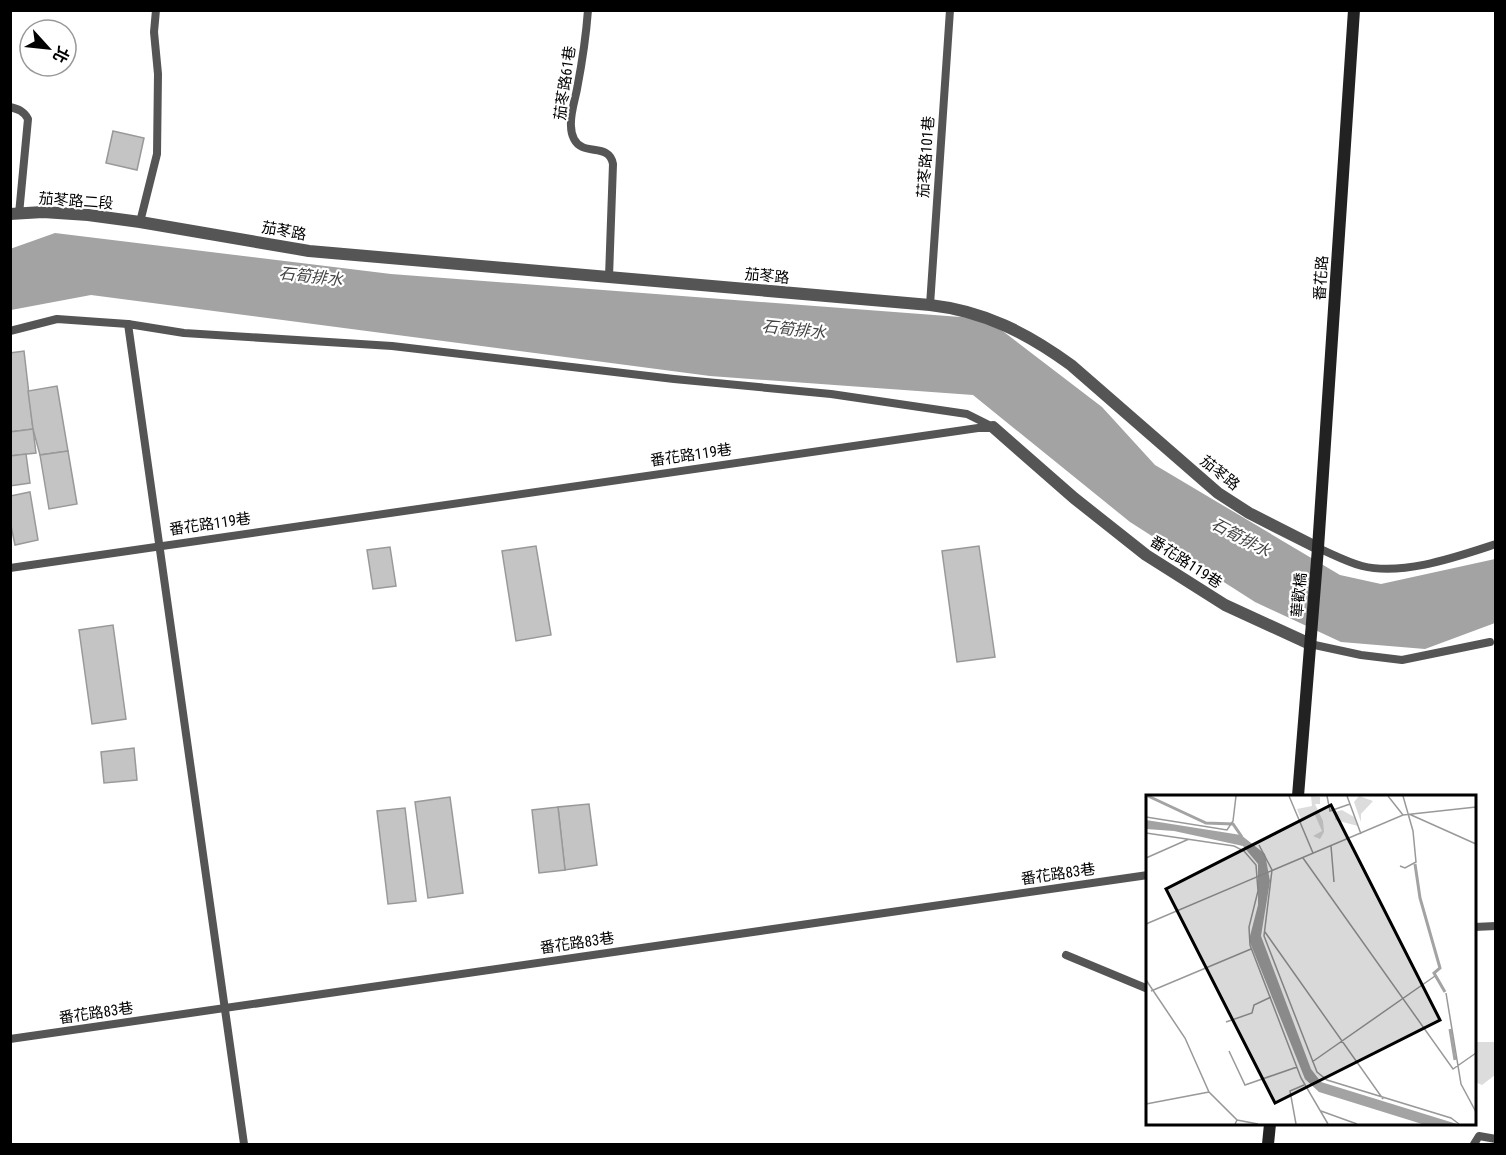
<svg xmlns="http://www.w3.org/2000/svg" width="1506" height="1155" font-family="'Roboto Condensed','Noto Sans TC',sans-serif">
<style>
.green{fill:#dcdcdc}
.water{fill:#a3a3a3}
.building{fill:#c4c4c4;stroke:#999;stroke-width:1.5}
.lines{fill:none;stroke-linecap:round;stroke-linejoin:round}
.service{stroke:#555;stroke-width:8}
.minor{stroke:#555;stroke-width:12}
.tertiary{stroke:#555;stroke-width:12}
.secondary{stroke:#222;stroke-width:12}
.labels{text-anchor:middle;stroke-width:4.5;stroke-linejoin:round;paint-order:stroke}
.street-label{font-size:15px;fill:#000;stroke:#fff}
.water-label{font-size:16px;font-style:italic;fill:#444;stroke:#fff}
.inset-river{fill:none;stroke:#a3a3a3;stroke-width:3}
.inset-road{fill:none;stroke:#999;stroke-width:1.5}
.view{fill:#000;fill-opacity:0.15;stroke:#000;stroke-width:3}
.inset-edge{fill:none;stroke:#000;stroke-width:3}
</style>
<rect width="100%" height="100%" fill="#fff"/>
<polygon class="green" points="1475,1042 1495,1042 1495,1075 1482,1085 1475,1082"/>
<polygon class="water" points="55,233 391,274 987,319 1102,407 1155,465 1340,575 1381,584 1495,559 1495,623 1425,649 1341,642 1255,602 1130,522 973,395 710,376 91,295 11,310 10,249"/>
<g class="building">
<polygon points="113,131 144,138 137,170 106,163"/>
<polygon points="24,351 33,429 10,432 10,353"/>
<polygon points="57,386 68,451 40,455 33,429 28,391"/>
<polygon points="33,429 36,453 10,456 10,432"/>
<polygon points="68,451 77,504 49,509 40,455"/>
<polygon points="26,454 30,483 10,486 10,456"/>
<polygon points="30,492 38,540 15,545 10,521 10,496"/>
<polygon points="536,546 551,635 516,641 502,551"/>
<polygon points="979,546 995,657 957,662 942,551"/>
<polygon points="390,547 396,586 373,589 367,550"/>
<polygon points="113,625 126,719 92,724 79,630"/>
<polygon points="134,748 137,780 104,783 101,752"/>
<polygon points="450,797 463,893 428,898 415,802"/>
<polygon points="589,804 597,865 565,870 558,807"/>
<polygon points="558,807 565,870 539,873 532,810"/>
<polygon points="405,808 416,901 388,904 377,811"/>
</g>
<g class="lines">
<g class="service">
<path d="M588,10C586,37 582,63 577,89C575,100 570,114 571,126C571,130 572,135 574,139C583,157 609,142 613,164L609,277"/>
<path d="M10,107C18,109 24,111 28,119L19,214"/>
<polyline points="140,222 157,154 158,74 154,32 156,10"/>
<polyline points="930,305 950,10"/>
<polyline points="128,324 244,1144"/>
<polyline points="10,331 57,319 128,324 184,333 392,346 674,379 831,394 967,414 993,427"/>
<path d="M1318,548C1332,554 1347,562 1362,566C1403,576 1456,557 1496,544"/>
<polyline points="10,568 978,428 991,428"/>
<polyline points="1310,644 1361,655 1402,660 1490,642"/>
<polyline points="1474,927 1496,926"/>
<polyline points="1066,955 1148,989"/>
<polyline points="10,1039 1148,875"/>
<polyline points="1474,1144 1479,1136 1496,1139"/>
</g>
<polyline class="minor" points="993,427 1074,498 1146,555 1225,605 1310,644"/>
<path class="tertiary" d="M10,214L43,212L88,215L140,222L309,251L930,305C984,311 1027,333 1071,365L1218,493L1249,513L1318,548"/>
<g class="secondary">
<polyline points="1298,796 1318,548 1354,10"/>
<polyline points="1268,1144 1270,1124"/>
</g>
</g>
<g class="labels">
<g class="street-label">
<text transform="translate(565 83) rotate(-82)" y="5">茄苳路61巷</text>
<text transform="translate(926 157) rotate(-86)" y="5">茄苳路101巷</text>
<text transform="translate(76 201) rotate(4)" y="5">茄苳路二段</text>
<text transform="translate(284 231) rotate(10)" y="5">茄苳路</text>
<text transform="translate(767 276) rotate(5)" y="5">茄苳路</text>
<text transform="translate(1321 278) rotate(-86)" y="5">番花路</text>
<text transform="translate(691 455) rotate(-8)" y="5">番花路119巷</text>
<text transform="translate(1220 473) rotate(39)" y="5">茄苳路</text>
<text transform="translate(210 524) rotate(-8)" y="5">番花路119巷</text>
<text transform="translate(1186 562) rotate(33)" y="5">番花路119巷</text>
<text transform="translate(1299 595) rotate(-85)" y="5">華歡橋</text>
<text transform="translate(1058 874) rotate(-8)" y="5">番花路83巷</text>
<text transform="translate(577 943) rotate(-8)" y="5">番花路83巷</text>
<text transform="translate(96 1013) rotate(-8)" y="5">番花路83巷</text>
</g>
<g class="water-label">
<text transform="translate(311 276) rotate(6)" y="6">石筍排水</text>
<text transform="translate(794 329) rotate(6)" y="6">石筍排水</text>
<text transform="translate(1241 537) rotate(28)" y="6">石筍排水</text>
</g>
</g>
<g transform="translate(1146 795)">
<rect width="330" height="330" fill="#fff"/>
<path d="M165,1L174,2V9H169L177,26L178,37L174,44L167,41L176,36L169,20L155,24L151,14L166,11ZM213,1L227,6L215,19V27L208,7ZM196,15L208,22L212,31L189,25V17Z" fill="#dcdcdc"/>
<path d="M0,25L95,40L119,59L124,86L115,141L165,274L175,287L311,329H276L173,297L159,284L103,145L112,110V69L97,51L28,36L0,34Z" fill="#a3a3a3"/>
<path class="inset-river" d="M2,1L60,28L87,29L96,42M269,69L274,103L294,173L288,178L299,197M304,234L309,265"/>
<path class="inset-road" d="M143,1L167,58M181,1L184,16L204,9M201,1L215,39M242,1L257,20M263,19L330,49M0,22L81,35L87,26L90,1M0,38L88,51L98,56L110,70L112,96L103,132L104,150L155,283L182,329M113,50L126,75L118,141L171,277L181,285L305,323L313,329M185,51L188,87M0,63L43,44M157,63L307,274L330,258M254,71L259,73L270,67L267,36L257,1M0,129L257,20L330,12M119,137L237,304M0,185L39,243L63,297L91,325L89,329M5,196L105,154M300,198L315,289L330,317M80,227L106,218L108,210L125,202M83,256L99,290L151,272M166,267L289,181M0,309L63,297M175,316L211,329M91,325L112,329M150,329L144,296L158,290"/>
<path class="view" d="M185,10L294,225L129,308L20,94Z"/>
<rect width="330" height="330" class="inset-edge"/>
</g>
<rect width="1506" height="1155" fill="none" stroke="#000000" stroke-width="24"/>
<g transform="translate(48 48) rotate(117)"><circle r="28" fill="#ffffff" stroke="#999999" stroke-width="1.5"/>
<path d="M0-4.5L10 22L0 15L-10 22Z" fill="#000000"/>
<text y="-9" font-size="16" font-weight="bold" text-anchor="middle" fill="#000000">北</text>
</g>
</svg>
